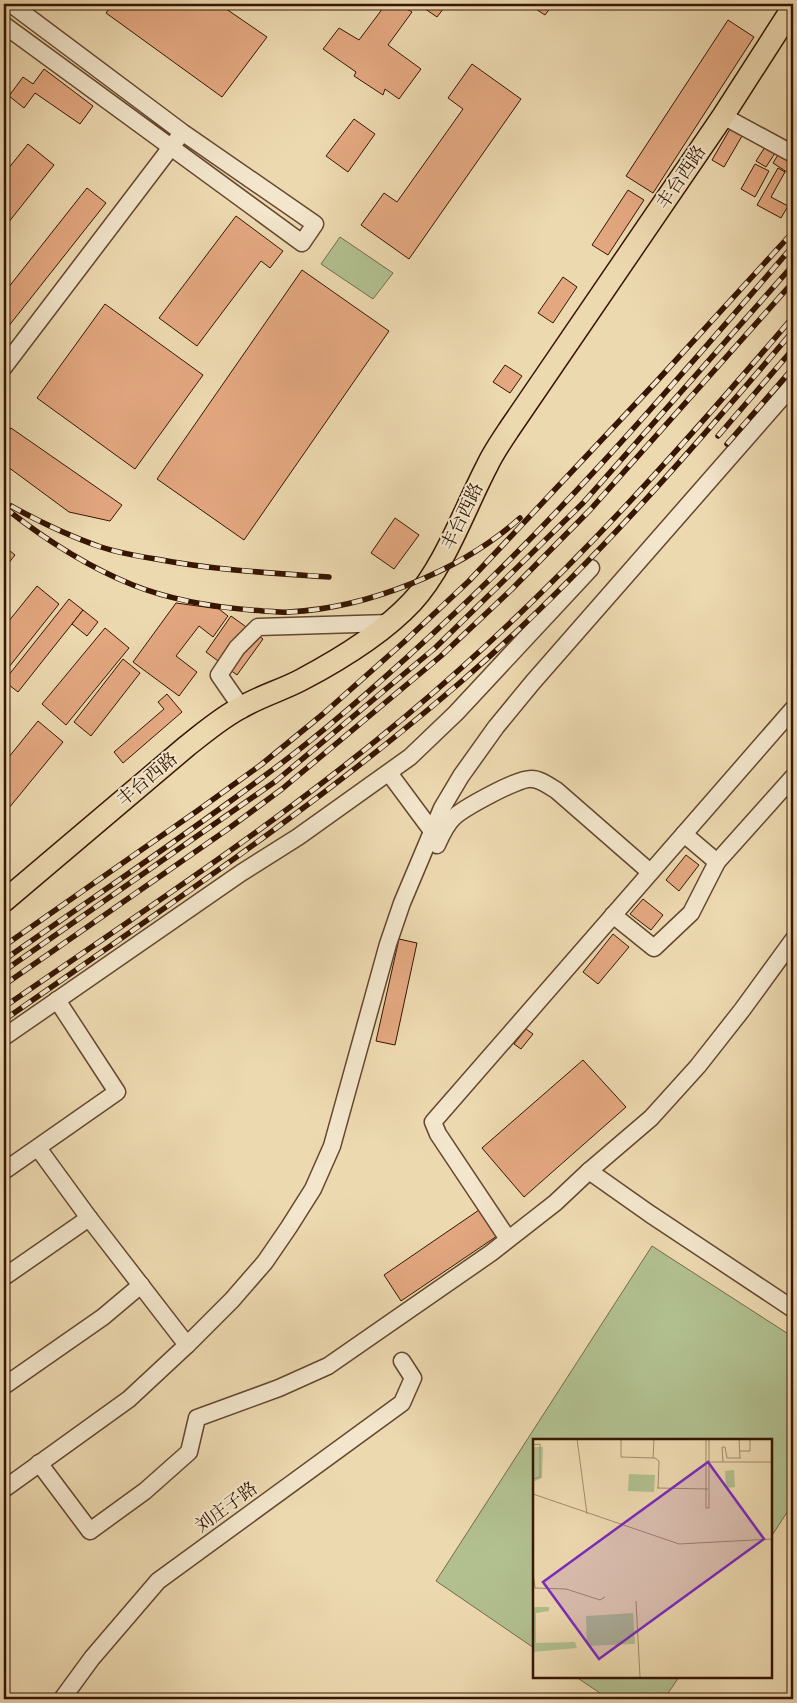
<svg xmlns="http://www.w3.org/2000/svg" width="797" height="1703" font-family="Vollkorn,'Noto Serif SC',serif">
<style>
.green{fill:#b2c090;stroke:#746b49}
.building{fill:#e4a881;stroke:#361602}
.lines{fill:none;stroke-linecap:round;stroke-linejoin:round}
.minor-casing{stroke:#64472e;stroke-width:19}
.major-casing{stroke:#361602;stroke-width:24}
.minor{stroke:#f3e6cc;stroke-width:16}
.major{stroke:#edd9b0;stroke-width:21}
.rail-casing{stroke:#361602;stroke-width:5.5}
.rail{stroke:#f3e6cc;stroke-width:4;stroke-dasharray:11;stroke-linecap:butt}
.labels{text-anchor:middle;stroke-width:4;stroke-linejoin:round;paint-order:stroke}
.street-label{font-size:18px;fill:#361602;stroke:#f3e6cc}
.inset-road{fill:none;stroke:#a48b6a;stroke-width:1}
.view{fill:#7b2cbf;fill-opacity:0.15;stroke:#7b2cbf;stroke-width:2.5}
.inset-edge{fill:none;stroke:#361602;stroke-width:2.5}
</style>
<rect width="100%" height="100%" fill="#edd9b0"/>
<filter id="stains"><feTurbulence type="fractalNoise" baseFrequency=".004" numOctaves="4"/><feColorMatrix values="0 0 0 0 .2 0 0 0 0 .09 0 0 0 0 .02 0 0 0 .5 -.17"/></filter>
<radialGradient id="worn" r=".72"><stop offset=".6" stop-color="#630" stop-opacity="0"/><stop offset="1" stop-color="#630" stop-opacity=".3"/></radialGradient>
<g class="green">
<polygon points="340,237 393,273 373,299 321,264"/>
<polygon points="652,1246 793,1337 793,1503 771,1537 771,1440 534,1440 534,1648 436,1581"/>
<polygon points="576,1677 679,1677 664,1699 609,1699"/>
</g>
<g class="building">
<polygon points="112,4 219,4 267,37 222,97 106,13"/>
<polygon points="386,4 399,4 412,12 388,45 421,69 399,99 385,89 383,95 354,76 356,72 323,49 339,28 359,40"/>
<polygon points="418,4 447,4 437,17"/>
<polygon points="528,4 553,4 545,15"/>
<polygon points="728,20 754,37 653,193 626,176"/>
<polygon points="472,64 521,99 409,259 361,225 384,193 397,202 463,109 448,98"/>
<polygon points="44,69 93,106 80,124 35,93 24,108 9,96 23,77 33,84"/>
<polygon points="354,119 375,134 348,172 326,156"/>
<polygon points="730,129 742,136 724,167 712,160"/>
<polygon points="28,144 54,165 4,228 4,174"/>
<polygon points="767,144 777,150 766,167 756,161"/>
<polygon points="781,150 793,157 793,176 773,163"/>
<polygon points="755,164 769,171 755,197 741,189"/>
<polygon points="778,168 785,172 771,197 788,206 781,218 757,205"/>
<polygon points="87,188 106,203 4,332 4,293"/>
<polygon points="628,190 644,200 608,255 592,245"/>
<polygon points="236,216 283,251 270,268 261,261 197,346 159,318"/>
<polygon points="302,270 389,331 244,540 157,479"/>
<polygon points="563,277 577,287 553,323 538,313"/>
<polygon points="105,304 203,375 135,469 37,398"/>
<polygon points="505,365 522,376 510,393 493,382"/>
<polygon points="11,428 122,505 110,521 69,512 4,464 4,439"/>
<polygon points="395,518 419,535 394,569 371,553"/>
<polygon points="4,546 15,555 4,569"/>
<polygon points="37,586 59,604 5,672 4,627"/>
<polygon points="69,599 83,610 18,692 4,681"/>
<polygon points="176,603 219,609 228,616 213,637 199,626 176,656 197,672 179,696 133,662"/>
<polygon points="83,610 98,622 87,636 72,624"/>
<polygon points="231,616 263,639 237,675 206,652"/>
<polygon points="105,628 129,648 66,725 42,704"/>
<polygon points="123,659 140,673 91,736 74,722"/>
<polygon points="167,694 182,712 123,763 114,752 164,709 158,702"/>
<polygon points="38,721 63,742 4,814 4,763"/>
<polygon points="686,855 699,865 679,891 666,880"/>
<polygon points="643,899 663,915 651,930 630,914"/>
<polygon points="613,934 629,947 598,984 583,972"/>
<polygon points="399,939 417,943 395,1045 376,1041"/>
<polygon points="526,1029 533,1034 521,1049 514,1044"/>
<polygon points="583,1060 626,1107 524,1197 482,1148"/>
<polygon points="479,1210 497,1236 401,1301 384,1275"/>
</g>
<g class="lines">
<g class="minor-casing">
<g id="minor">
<polyline points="4,25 302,243 315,224 182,132 11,4"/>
<polyline points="723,116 793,154"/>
<polyline points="4,367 178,138"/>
<polyline points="241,707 219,675 237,648 258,627 390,623"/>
<polyline points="389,773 432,831"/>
<polyline points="684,834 717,862"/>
<path d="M437,845C441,836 445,826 453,818C462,809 519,777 532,779C540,779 549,786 556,790L650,872"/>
<polyline points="613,915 654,948 691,913 717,862 793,777"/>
<polyline points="4,1037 241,873 298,837 410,757 456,713 591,568"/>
<polyline points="38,1148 89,1218 187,1345"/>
<polyline points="4,1171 117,1092 57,1000"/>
<polyline points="589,1171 650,1214 793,1309"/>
<polyline points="508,1239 438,1134 433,1122 793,709"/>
<polyline points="4,1277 89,1218"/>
<polyline points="4,1386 103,1317 141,1285"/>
<polyline points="39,1463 90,1531 145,1491 189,1452 197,1418 279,1388 328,1366 491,1253 555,1203 589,1171 651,1118 698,1066 742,1010 793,940"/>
<polyline points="4,1489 129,1399 187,1345 232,1300 265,1262 289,1227 313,1189 332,1146 388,944 402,903 442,808 461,776 496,727 533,682 793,385"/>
<polyline points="62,1699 92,1658 158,1581 402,1403 413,1378 402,1361"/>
</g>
</g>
<g class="major-casing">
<path id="major" d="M4,901L187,746C205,732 222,717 242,707C261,696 282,690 301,680C339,660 383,633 412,602C444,568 465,508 487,466C493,453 502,440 510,428L723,116L793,7"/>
</g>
<use href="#minor" class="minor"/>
<use href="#major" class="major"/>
<g class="rail-casing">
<g id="rail">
<polyline points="718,436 793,349"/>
<polyline points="727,444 793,368"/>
<path d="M11,506C40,522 69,536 101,547C119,553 137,556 156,559C213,570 271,573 329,577"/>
<path d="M4,507C43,538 86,566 133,585C173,601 220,608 263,611C271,611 280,613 289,612C368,608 461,571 520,518"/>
<polyline points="4,946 197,811 262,764 323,714 404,642 469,581 656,382 793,232"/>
<path d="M4,960C92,898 181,839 267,774C323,733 376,686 427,639C560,518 676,381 793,246"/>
<polyline points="4,971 276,781 435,648 583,503 793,265"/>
<polyline points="4,985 228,829 282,789 441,656 511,590 590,510 793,282"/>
<path d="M4,1007C159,900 318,797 459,670C580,562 688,440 793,317"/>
<path d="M4,1020C160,911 319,805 463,680C584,575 689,453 793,331"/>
</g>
</g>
<use href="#rail" class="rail"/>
</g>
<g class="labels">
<g class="street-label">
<text transform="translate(681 177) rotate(-56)" y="6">丰台西路</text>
<text transform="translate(462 516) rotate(-64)" y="6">丰台西路</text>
<text transform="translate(147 779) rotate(-40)" y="6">丰台西路</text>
<text transform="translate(226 1507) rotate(-36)" y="6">刘庄子路</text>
</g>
</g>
<g transform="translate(533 1439)">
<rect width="239" height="239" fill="#edd9b0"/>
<path d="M0,8H10L9,39L0,43ZM201,31L202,48L193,49L192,32ZM96,35L122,36L121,53L95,52ZM0,168H16V172L3,174V204L42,203L44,209L0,213ZM100,174L102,205L54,207L53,177Z" fill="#b2c090"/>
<path class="inset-road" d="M44,0L54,75M88,0V18L122,19L126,22L125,49M173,0V69H176V0M206,0L207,20M0,6L7,5V38L0,40M207,12H217V0M120,19L121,0M174,23H239M190,23L189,8H192L194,19H207M124,49L175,50M0,55L146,105L239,100M0,133L2,149L33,150L67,161L72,158M103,162L107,238"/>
<path class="view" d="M175,23L231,100L66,220L10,143Z"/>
<rect width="239" height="239" class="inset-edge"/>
</g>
<rect width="797" height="1703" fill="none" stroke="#edd9b0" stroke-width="20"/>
<rect x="5" y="5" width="787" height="1693" fill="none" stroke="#361602" stroke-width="2.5"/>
<rect x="10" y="10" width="777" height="1683" fill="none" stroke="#361602"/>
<rect width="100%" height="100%" filter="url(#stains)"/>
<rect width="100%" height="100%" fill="url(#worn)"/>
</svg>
